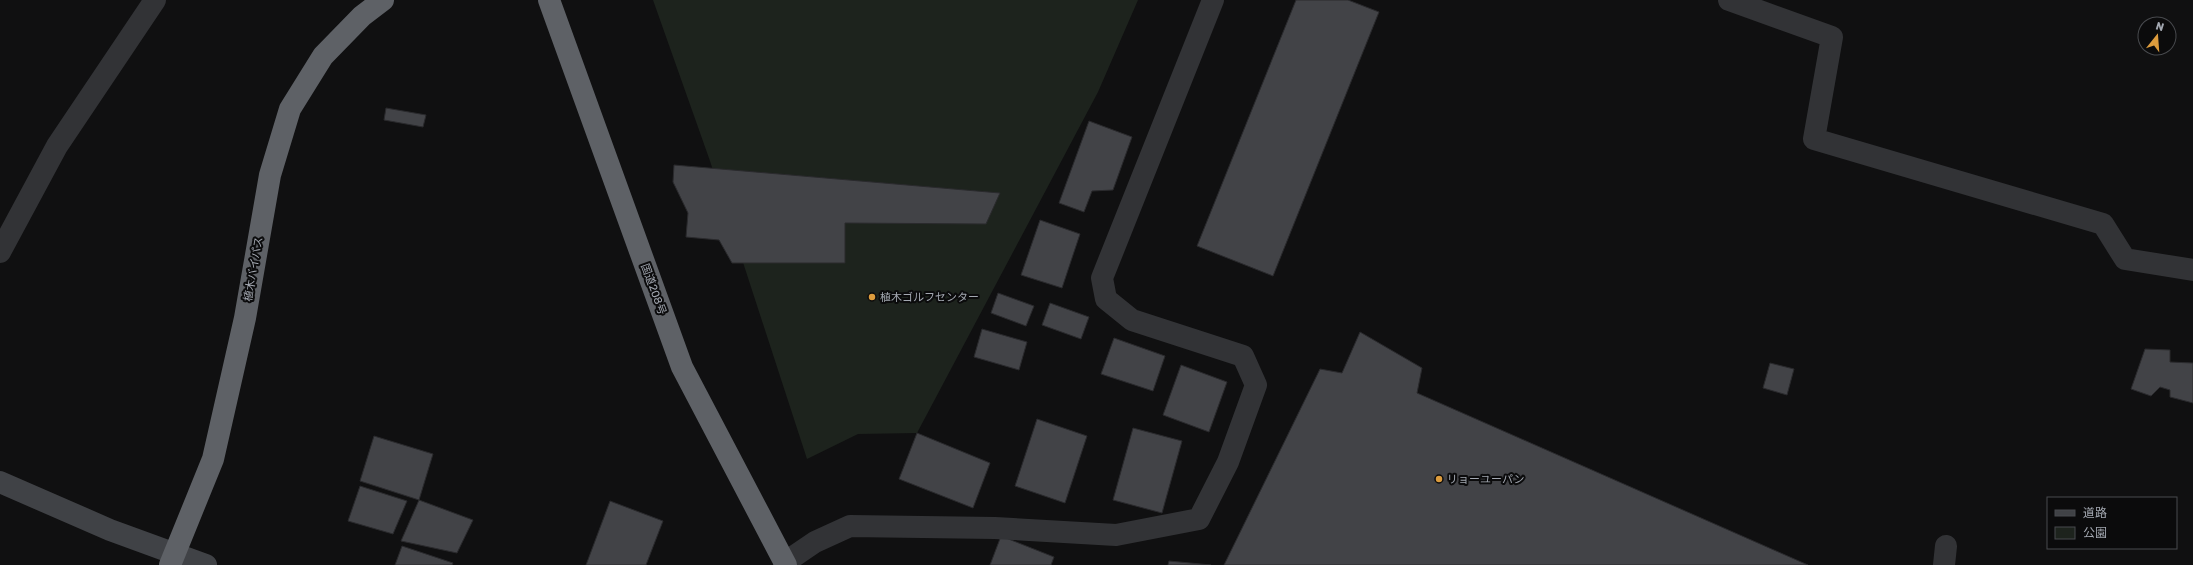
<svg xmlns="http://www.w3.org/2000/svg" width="2193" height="565" font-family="Rubik,'Noto Sans JP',sans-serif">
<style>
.green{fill:#1d231d}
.building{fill:#424347;stroke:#2a2a2d}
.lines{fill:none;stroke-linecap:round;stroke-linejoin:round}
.street{stroke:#323336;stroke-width:22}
.secondary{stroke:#404246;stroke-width:22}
.highway{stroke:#5e6166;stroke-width:22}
.poi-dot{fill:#dd9c3d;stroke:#0b0b0c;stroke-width:1.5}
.labels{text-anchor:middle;stroke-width:4;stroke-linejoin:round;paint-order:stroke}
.street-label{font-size:11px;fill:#a3a8b1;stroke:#0b0b0c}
.poi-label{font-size:11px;fill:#a3a8b1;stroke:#0b0b0c;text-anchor:start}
</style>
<rect width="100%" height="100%" fill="#101011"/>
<polygon class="green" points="653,0 1138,0 1098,92 917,433 858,434 807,459 710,161"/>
<g class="building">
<polygon points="1296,0 1348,0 1379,12 1273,276 1197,246"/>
<polygon points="386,108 426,115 423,127 384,120"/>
<polygon points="1089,121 1132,137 1113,190 1092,191 1084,212 1059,203"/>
<polygon points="674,165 1000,193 986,224 845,223 845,263 732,263 719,240 686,237 688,213 673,182"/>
<polygon points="1040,220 1080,234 1062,288 1021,275"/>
<polygon points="998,293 1034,306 1026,326 991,313"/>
<polygon points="1050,303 1089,317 1081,339 1042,325"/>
<polygon points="982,329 1027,342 1019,370 974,357"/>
<polygon points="1360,332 1422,368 1417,393 1808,565 1224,565 1320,369 1342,373"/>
<polygon points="1114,338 1165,356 1153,391 1101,374"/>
<polygon points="2145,349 2170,350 2170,362 2193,363 2193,403 2170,397 2170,390 2160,387 2151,396 2131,389"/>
<polygon points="1770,363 1794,369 1787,395 1763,388"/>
<polygon points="1181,365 1227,382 1209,432 1163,415"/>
<polygon points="1037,419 1087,436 1065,503 1015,486"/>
<polygon points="1133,428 1182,441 1162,513 1113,500"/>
<polygon points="917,433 990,463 973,508 899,479"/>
<polygon points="374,436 433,454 419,500 360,481"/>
<polygon points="360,486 407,501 393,534 348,521"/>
<polygon points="419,500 473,520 457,553 401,541"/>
<polygon points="610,501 663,521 646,565 586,565"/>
<polygon points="1001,536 1054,557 1051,565 990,565"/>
<polygon points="402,546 453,563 452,565 395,565"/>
<polygon points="1169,561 1211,565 1168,565"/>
</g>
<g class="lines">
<g class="street">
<polyline points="1729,0 1832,37 1814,139 2103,224 2125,259 2193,270"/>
<polyline points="0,252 57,146 155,0"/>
<polyline points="784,563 815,542 850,526 995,528 1116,535 1199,519 1228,462 1256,385 1243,356 1132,320 1106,299 1102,278 1213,0"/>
<polyline points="1944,565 1946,546"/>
</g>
<polyline class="secondary" points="0,482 110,530 206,565"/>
<g class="highway">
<polyline points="549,0 682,367 786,565"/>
<polyline points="170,565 213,459 245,318 270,175 290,109 323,56 362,16 383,0"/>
</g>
</g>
<g class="poi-dot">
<circle cx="872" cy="297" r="4"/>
<circle cx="1439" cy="479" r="4"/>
</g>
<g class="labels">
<g class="street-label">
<text transform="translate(253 269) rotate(-80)" y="4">植木バイパス</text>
<text transform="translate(654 289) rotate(70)" y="4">国道208号</text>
</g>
<g class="poi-label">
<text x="880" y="301">植木ゴルフセンター</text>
<text x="1447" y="483">リョーユーパン</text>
</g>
</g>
<rect x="2047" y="497" width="130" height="52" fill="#0b0b0c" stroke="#484a4e"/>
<rect x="2055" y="510" width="20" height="6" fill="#404246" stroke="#484a4e"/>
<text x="2083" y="517" font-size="12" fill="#a3a8b1">道路</text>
<rect x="2055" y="527" width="20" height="12" fill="#1d231d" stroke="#484a4e"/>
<text x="2083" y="537" font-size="12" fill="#a3a8b1">公園</text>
<g transform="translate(2157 36) rotate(17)"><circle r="19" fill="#0b0b0c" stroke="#484a4e"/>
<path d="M0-3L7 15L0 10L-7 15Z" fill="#dd9c3d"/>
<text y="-6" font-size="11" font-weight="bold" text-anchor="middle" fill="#a3a8b1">N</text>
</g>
</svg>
